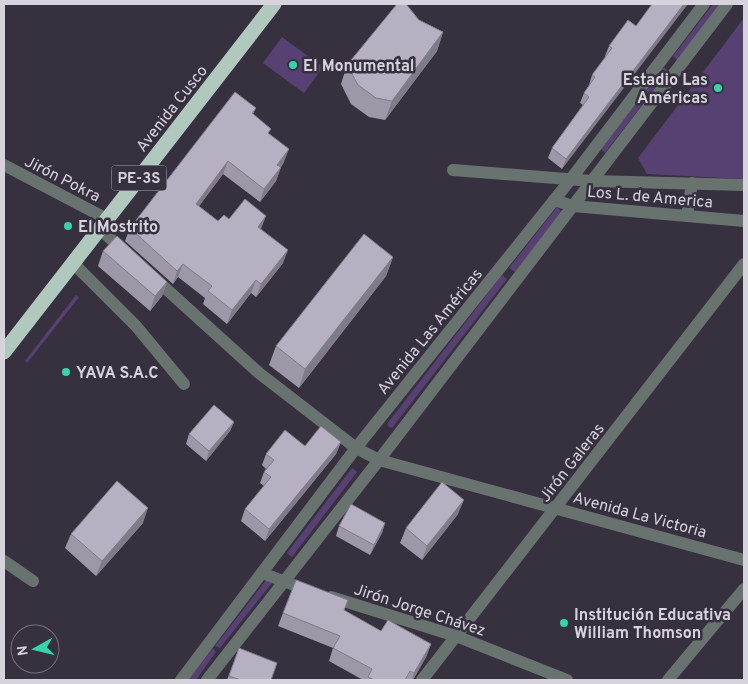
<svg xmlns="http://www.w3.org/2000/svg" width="748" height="684" font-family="Overpass,sans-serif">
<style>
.green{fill:#574173}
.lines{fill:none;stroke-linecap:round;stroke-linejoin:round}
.minor{stroke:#68726e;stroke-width:12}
.highway{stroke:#b1c8be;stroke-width:15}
.wall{fill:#9d97a8}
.shaded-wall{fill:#807b88}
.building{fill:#b7b0c3;stroke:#807b88}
.poi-dot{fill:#36d4a7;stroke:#36303f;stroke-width:2}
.labels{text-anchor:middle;stroke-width:5;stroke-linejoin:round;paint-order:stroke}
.shield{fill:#36303f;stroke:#a6a2ae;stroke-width:1}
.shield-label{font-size:15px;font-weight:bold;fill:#d6d3dd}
.poi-label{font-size:16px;font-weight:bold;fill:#d6d3dd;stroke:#36303f;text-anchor:start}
.street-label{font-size:16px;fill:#d6d3dd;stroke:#36303f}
</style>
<rect width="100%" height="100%" fill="#36303f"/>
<g class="green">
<polygon points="713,4 722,4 677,60 673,56"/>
<polygon points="744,18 744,179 647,174 638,158"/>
<polygon points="282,37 323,67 304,93 263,63"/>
<polygon points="664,67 668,71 605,153 601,149"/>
<polygon points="557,207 562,212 515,272 509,268"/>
<polygon points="502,275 507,279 392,428 389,427 387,424"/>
<polygon points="76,295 79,297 27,363 25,361"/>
<polygon points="352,468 357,472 292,557 287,553"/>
<polygon points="267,579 272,583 220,648 215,646"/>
<polygon points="213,648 216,652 196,680 188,680"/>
</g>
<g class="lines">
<g class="minor">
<polyline points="4,165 107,219"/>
<polyline points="453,170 592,181 744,185"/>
<polyline points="554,200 573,206 744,221"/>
<polyline points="687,216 692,183"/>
<polyline points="100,229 125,252"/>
<polyline points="73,263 136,326 184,384"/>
<polyline points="153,277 259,373 356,448 379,460 744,560"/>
<polyline points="4,561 33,581"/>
<polyline points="262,573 310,591"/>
<polyline points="331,597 456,636 567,680"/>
<polyline points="181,680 356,448 571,179 704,4"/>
<polyline points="207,680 379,460 727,4"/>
<polyline points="422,680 744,264"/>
<polyline points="668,680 744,589"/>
</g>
<polyline class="highway" points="4,352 274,4"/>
</g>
<g class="wall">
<polygon points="419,20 443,32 437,51 385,120 369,117 351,104 341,84 347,65"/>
<polygon points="636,26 562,169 548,158 552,148 583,105 580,103 584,93 589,85 592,75 606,57 605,56 609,46"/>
<polygon points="256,108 253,114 269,134 284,162 281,167 276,181 260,202 223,174 199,206 218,221 229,219 261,229 283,263 256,297 251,293 227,324 203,304 205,298 178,277 173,284 125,241 130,228"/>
<polygon points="103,251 167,282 162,296 150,311 98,266"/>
<polygon points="393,257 386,276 299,388 269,365 276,346"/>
<polygon points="234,422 230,431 206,461 186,444 189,434"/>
<polygon points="341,442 336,454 265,541 241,521 245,509 264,486 260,483 264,472 266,469 262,465 266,454 305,446"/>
<polygon points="458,514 422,560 400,543 406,528"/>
<polygon points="143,523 96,576 65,548 71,534"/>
<polygon points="385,523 382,533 370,555 336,536 339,526"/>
<polygon points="348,600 344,611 381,631 431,644 426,657 413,680 363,680 329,661 333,648 278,626 283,613"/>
<polygon points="239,648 271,680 227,680"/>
</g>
<g class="shaded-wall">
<polygon points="684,4 688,4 562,169 566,159"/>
<polygon points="443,32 437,51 385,120 392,101"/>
<polygon points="289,149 284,162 273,178 277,165"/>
<polygon points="228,161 223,174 191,217 196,204"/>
<polygon points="281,167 276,181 260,202 264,189"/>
<polygon points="266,216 261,229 258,227"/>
<polygon points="288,250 283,263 256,297 261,284"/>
<polygon points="393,257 386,276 299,388 305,369"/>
<polygon points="183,264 178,277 173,284 177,271"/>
<polygon points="256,280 251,293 227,324 232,310"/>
<polygon points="167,282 162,296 150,311 155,296"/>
<polygon points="234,422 230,431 206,461 209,451"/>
<polygon points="341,442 336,454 265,541 269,529"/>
<polygon points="464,500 458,514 422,560 427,546"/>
<polygon points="148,508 143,523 96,576 102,561"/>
<polygon points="385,523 382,533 370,555 374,545"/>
<polygon points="431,644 426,657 413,680 412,680 414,673"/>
</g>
<g class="building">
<polygon points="397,4 406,4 419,20 443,32 392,101 376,98 358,85 347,65"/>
<polygon points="652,4 684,4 566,159 552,148 589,97 584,93 595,77 592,75 612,48 609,46 628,20 636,26"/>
<polygon points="235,92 256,108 252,113 271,129 268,133 289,149 277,165 281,167 264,189 228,161 196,204 218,221 224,215 229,219 245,199 266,216 258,227 288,250 261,284 256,280 232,310 208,291 212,286 183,264 177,271 130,228"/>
<polygon points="364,234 393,257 305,369 276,346"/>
<polygon points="117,236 167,282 155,296 103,251"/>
<polygon points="214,405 234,422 209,451 189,434"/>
<polygon points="321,426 341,442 269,529 245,509 271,477 264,472 274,460 266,454 285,430 305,446"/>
<polygon points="117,481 148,508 102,561 71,534"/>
<polygon points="442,482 464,500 427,546 406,528"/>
<polygon points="351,504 385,523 374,545 339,526"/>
<polygon points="296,580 348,600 344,610 381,631 388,620 431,644 414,673 410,671 405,680 374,680 368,677 372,669 333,648 340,636 283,613"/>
<polygon points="239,648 277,663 271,680 241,680 229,676"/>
</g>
<g class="poi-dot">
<circle cx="293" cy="65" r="5"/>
<circle cx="718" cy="88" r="5"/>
<circle cx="68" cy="226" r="5"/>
<circle cx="66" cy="372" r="5"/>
<circle cx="564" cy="623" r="5"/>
</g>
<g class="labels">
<rect class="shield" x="111.5" y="165.5" width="55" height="25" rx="4"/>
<g class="shield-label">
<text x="139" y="183">PE-3S</text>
</g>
<g class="poi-label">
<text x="303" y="71">El Monumental</text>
<text x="708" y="85" text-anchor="end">Estadio Las<tspan x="708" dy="18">Américas</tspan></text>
<text x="78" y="232">El Mostrito</text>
<text x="76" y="378">YAVA S.A.C</text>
<text x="574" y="620">Institución Educativa<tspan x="574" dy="18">William Thomson</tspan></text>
</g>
<g class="street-label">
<text transform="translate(171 108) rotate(-52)" y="6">Avenida Cusco</text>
<text transform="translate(63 178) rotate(27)" y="6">Jirón Pokra</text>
<text transform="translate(650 196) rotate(5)" y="6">Los L. de America</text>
<text transform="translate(429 331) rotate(-51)" y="6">Avenida Las Américas</text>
<text transform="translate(571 462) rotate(-52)" y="6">Jirón Galeras</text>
<text transform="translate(640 514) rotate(15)" y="6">Avenida La Victoria</text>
<text transform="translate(420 609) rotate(18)" y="6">Jirón Jorge Chávez</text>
</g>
</g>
<rect width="748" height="684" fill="none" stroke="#d6d3dd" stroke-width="10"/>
<g transform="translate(35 649) rotate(262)"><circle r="24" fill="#36303f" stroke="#76717e"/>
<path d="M0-4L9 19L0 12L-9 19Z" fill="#36d4a7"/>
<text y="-8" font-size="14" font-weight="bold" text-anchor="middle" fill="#d6d3dd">N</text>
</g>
</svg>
